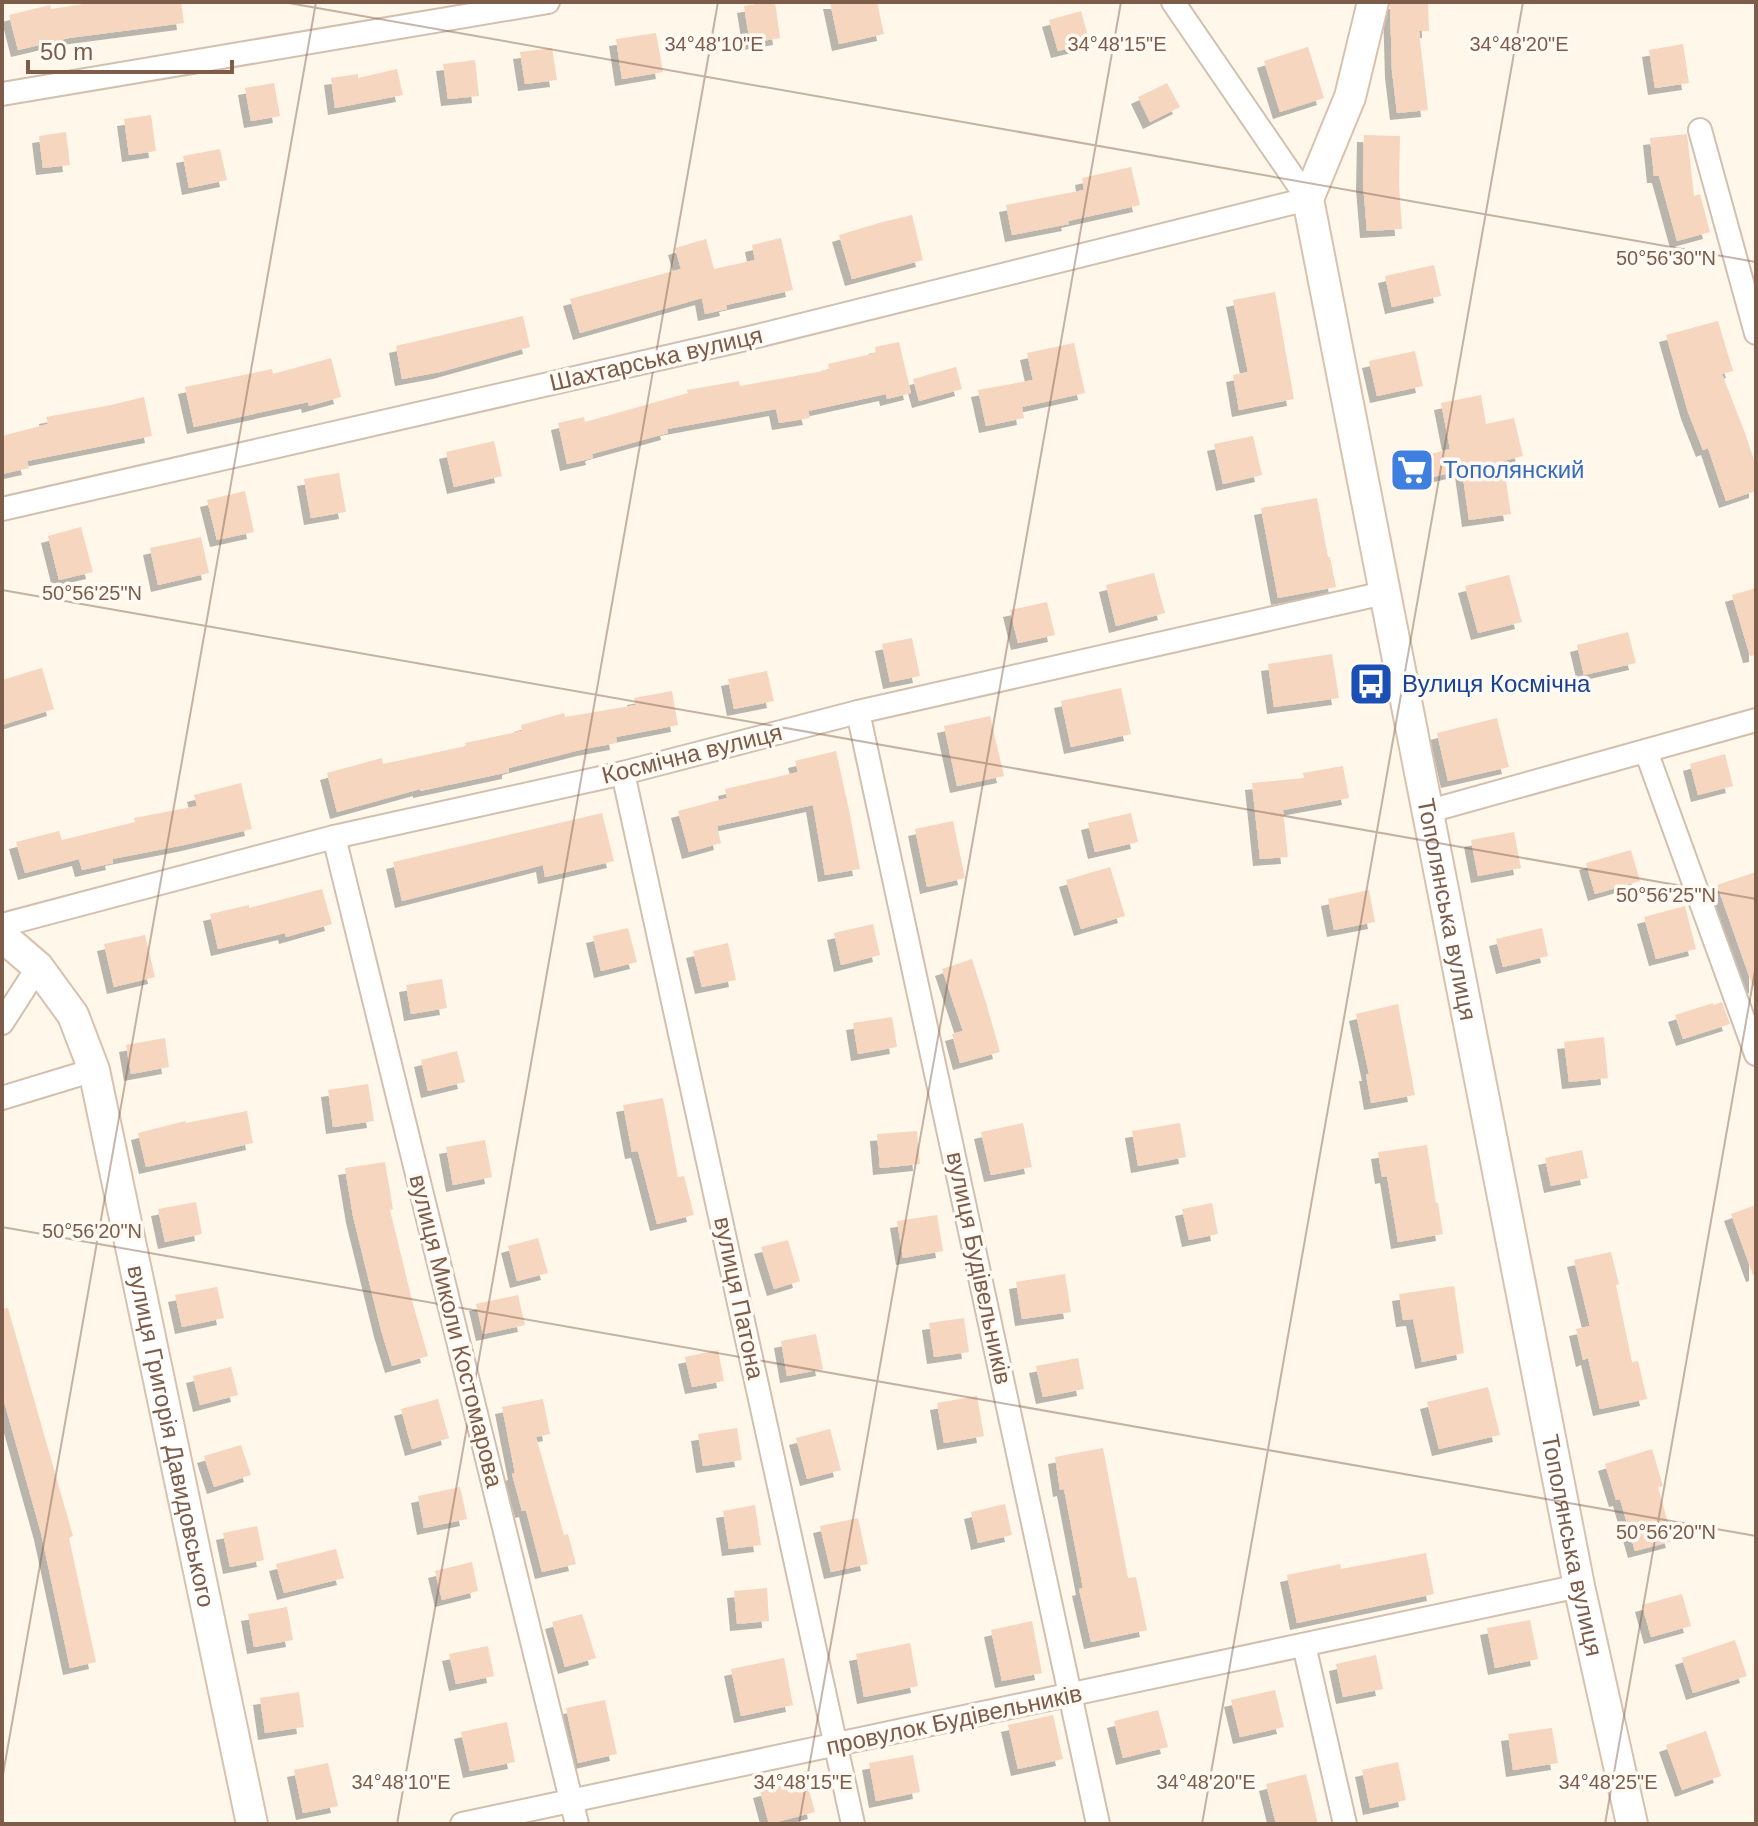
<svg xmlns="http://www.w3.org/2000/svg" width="1758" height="1826" font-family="Arial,sans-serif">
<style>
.building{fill:#f7d6bf;filter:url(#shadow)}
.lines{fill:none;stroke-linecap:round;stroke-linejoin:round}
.street-casing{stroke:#d3bfae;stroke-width:26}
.secondary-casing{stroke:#d9c1ad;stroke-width:34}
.street{stroke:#fff;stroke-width:22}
.secondary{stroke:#fff;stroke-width:30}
.ticks{fill:none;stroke:#7d5d49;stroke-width:2;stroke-opacity:0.45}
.labels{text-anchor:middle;stroke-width:7;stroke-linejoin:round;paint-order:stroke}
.street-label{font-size:24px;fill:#7d5d49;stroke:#fffaf3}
.shop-label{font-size:24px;fill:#366cbe;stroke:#fffaf3;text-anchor:start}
.transit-label{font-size:24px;fill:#164399;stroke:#fffaf3;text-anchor:start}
.ticks-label{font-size:20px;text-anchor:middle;fill:#7d5d49;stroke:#fffaf3;stroke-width:7;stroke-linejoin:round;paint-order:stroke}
</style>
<defs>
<filter id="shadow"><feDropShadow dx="-7" dy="7" stdDeviation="0" flood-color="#0004"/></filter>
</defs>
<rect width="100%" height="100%" fill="#fef7ea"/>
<g class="building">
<polygon points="96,2 181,2 184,23 69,38 18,50 9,15 50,5 51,9"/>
<polygon points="767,2 775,2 780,38 750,43 744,6"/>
<polygon points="830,2 877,2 884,34 839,44"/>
<polygon points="1390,2 1428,2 1429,31 1419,31 1428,110 1397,113 1392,71"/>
<polygon points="1081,11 1090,43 1058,51 1049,20"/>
<polygon points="656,33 663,72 622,79 616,39"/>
<polygon points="1683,44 1689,83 1655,88 1649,50"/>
<polygon points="1308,47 1324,98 1280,112 1264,61"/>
<polygon points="552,48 557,80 525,84 520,52"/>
<polygon points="475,60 479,96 448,99 443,64"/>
<polygon points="397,69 403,95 335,108 331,78 358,74 358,78"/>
<polygon points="274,83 280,116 251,121 245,88"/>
<polygon points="1167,83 1180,107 1150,122 1138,97"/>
<polygon points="151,115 156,151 129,155 124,119"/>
<polygon points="66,132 70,165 43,168 39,136"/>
<polygon points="1687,134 1694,196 1700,194 1710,232 1677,241 1659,176 1654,176 1650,138"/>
<polygon points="1364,135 1400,136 1399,185 1402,229 1367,231 1363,183"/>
<polygon points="220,149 227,180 189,188 183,156"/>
<polygon points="1131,167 1140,205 1068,221 1069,224 1012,235 1006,205 1084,190 1082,178"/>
<polygon points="912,215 923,260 852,279 839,235 879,223"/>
<polygon points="781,238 793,290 726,305 727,309 705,314 702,298 580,333 570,299 681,269 675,248 706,239 714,269 755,260 752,245"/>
<polygon points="1434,265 1441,296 1392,307 1385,276"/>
<polygon points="1275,292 1294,399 1239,410 1233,375 1248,372 1233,300"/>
<polygon points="523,316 530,347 440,372 402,379 396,346"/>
<polygon points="1718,321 1733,371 1722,374 1745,433 1756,466 1756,491 1726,501 1708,448 1703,450 1688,412 1666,335"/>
<polygon points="899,342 911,393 887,399 886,394 808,411 810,418 779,423 776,409 667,429 668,433 592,454 593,458 567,464 558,423 584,417 585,422 688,393 687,390 739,381 740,386 829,370 828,364 876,353 875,347"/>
<polygon points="1074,343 1085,393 1022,407 1024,418 986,426 978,390 1033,380 1027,353"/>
<polygon points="1415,351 1423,386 1377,396 1369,361"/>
<polygon points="331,358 341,397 309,406 308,402 194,427 185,387 272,369 273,374"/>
<polygon points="956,367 962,389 919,401 913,379"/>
<polygon points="1481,395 1486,424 1514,418 1523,456 1503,461 1511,514 1469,520 1462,470 1408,483 1402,461 1450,449 1441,403"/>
<polygon points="144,397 152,436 27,461 29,468 2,474 2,436 48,424 46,417 111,405"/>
<polygon points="1253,436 1262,475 1223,484 1214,444"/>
<polygon points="494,441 502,476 454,487 446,452"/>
<polygon points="339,473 346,512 311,518 304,479"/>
<polygon points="245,491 254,532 217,540 207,500"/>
<polygon points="1317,498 1328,557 1330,557 1336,587 1278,598 1261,508"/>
<polygon points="81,527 93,572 59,580 48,536"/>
<polygon points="201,537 209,573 158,585 150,548"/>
<polygon points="1154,573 1165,613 1116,626 1106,585"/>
<polygon points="1509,575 1522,622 1478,633 1465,586"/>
<polygon points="1756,588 1756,655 1750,656 1732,595"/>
<polygon points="1047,602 1055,635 1018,643 1010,610"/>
<polygon points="1628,632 1636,663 1584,675 1577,645"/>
<polygon points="912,638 920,676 890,682 882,644"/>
<polygon points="1332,654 1339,698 1274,707 1268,664"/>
<polygon points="42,668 54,709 2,725 2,680"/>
<polygon points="767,671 774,701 734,709 728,679"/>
<polygon points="1121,688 1131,734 1071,747 1061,701"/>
<polygon points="672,691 678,725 616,737 617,743 584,749 509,768 509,772 420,791 420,789 337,812 327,773 382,758 383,764 466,746 465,743 522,731 521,725 564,713 565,717 636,705 634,698"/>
<polygon points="990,716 1004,776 957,786 944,726"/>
<polygon points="1497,718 1509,767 1448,781 1437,733"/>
<polygon points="836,751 849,810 860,869 825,875 813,805 717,826 721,843 689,852 678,811 727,798 725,789 798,772 795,761"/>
<polygon points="1725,754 1733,786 1698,795 1690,764"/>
<polygon points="1343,766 1349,798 1283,810 1288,857 1260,859 1252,783 1304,778 1303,773"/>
<polygon points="241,783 252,829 184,845 112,859 113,863 82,870 79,859 25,873 16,842 59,831 62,840 135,822 134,818 197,806 194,795"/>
<polygon points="602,813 614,861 545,877 543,865 402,901 393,862"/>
<polygon points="1131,813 1138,842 1095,852 1088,823"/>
<polygon points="953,821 965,878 927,887 915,829"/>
<polygon points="1514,832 1521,868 1478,876 1471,840"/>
<polygon points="1631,850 1640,881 1595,894 1586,863"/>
<polygon points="1110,867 1125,916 1081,929 1066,880"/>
<polygon points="1756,872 1756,986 1753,987 1717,885"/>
<polygon points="322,889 332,924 286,937 285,933 218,949 210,914 249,905 249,908"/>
<polygon points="1369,890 1375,922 1334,930 1328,899"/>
<polygon points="1685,906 1696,949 1656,959 1644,917"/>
<polygon points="873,924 880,955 841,965 834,933"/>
<polygon points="628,928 637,962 601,971 593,936"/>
<polygon points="1542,928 1548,956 1503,967 1496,939"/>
<polygon points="145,935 155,977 114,987 104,944"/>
<polygon points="728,943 736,980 702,987 693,951"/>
<polygon points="972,959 987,1006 1000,1052 960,1063 952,1034 963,1031 942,969"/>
<polygon points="442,979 447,1008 411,1014 406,985"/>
<polygon points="1722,1002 1730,1024 1683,1039 1675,1015 1713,1003 1714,1005"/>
<polygon points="1398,1004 1415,1095 1371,1103 1366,1074 1369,1074 1356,1014"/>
<polygon points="892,1017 897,1047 858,1054 853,1023"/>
<polygon points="1604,1037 1608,1078 1569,1082 1564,1042"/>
<polygon points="165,1038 169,1067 131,1074 126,1045"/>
<polygon points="457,1051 465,1082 428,1091 421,1060"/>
<polygon points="368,1084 374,1121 333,1127 328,1090"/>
<polygon points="663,1098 678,1177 684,1176 694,1215 657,1224 638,1151 632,1152 623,1105"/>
<polygon points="247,1111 253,1143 146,1167 138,1133 185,1121 186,1123"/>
<polygon points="1023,1123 1032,1167 991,1175 981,1132"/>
<polygon points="1180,1123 1186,1157 1138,1166 1132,1131"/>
<polygon points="917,1131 920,1164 880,1168 877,1134"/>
<polygon points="485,1140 492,1177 453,1185 446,1147"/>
<polygon points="1427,1145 1436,1203 1438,1203 1443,1234 1398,1242 1387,1176 1382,1177 1378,1152"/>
<polygon points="1582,1150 1588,1178 1551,1186 1545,1158"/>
<polygon points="385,1162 393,1209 390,1210 413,1304 428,1356 392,1366 381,1330 353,1216 345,1168"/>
<polygon points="196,1202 202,1234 165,1242 158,1209"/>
<polygon points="1212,1203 1218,1234 1189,1240 1182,1209"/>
<polygon points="1756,1205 1756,1274 1753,1275 1731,1214"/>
<polygon points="937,1215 943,1251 903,1258 897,1221"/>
<polygon points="538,1238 548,1273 517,1281 508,1246"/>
<polygon points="788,1240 800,1281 774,1289 761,1247"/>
<polygon points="1611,1252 1619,1284 1616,1285 1632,1362 1638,1361 1647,1399 1600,1409 1588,1358 1583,1360 1576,1329 1590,1326 1574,1260"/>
<polygon points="1065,1274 1071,1312 1022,1319 1016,1282"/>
<polygon points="1454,1286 1464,1353 1422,1362 1413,1319 1403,1320 1399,1294"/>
<polygon points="217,1287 224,1318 182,1327 175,1295"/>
<polygon points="518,1295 525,1325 483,1334 476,1304"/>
<polygon points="8,1308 73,1536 69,1538 96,1662 70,1668 41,1533 2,1394 2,1309"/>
<polygon points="964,1318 969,1352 934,1357 929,1323"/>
<polygon points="816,1334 823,1369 787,1376 781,1341"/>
<polygon points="718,1350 724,1381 692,1387 685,1357"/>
<polygon points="1078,1358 1084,1389 1043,1397 1036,1366"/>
<polygon points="231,1367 238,1395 200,1405 193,1376"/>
<polygon points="1488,1387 1500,1435 1439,1449 1427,1402"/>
<polygon points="977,1396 984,1436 944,1443 937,1403"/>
<polygon points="438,1399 449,1438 412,1449 401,1409"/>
<polygon points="543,1399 550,1434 536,1437 564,1535 568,1534 576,1564 542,1572 526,1510 522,1511 512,1474 515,1473 502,1407"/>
<polygon points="737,1428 742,1460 703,1466 698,1434"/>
<polygon points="830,1429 841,1470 807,1479 796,1438"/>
<polygon points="241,1445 251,1475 214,1487 204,1456"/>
<polygon points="1103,1448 1128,1578 1136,1577 1147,1630 1091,1642 1079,1589 1083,1588 1064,1489 1060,1490 1055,1457"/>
<polygon points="1652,1449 1663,1486 1658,1487 1673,1541 1635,1551 1620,1499 1616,1500 1605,1464"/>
<polygon points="460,1487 467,1519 424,1528 418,1496"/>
<polygon points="1005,1504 1012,1535 978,1543 971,1512"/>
<polygon points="755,1505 761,1545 729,1549 723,1511"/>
<polygon points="858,1518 868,1564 831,1572 820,1526"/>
<polygon points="257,1526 264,1560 230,1567 223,1533"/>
<polygon points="336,1549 344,1578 284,1593 276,1564"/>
<polygon points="1426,1553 1434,1594 1297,1623 1287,1575 1340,1564 1341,1569"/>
<polygon points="472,1562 478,1591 442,1600 435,1571"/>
<polygon points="767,1588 769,1621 737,1624 734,1591"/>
<polygon points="1682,1594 1691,1626 1651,1637 1642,1605"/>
<polygon points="287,1607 293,1640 254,1647 248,1614"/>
<polygon points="582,1614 596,1658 565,1667 552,1622"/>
<polygon points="1530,1620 1538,1659 1495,1668 1487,1628"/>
<polygon points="1032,1621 1042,1673 1002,1681 991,1630"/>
<polygon points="1735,1640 1747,1676 1693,1693 1682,1658"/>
<polygon points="910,1643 918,1686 864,1697 856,1654"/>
<polygon points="488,1646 494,1676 456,1684 449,1654"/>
<polygon points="1376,1655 1383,1689 1343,1697 1336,1664"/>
<polygon points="784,1658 793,1705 741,1716 731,1669"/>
<polygon points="1275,1690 1284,1727 1240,1737 1231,1700"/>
<polygon points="299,1692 304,1727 265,1733 260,1698"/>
<polygon points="605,1700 617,1754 578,1763 566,1708"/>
<polygon points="1158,1710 1168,1747 1123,1758 1114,1721"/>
<polygon points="1053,1715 1063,1759 1018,1769 1008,1725"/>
<polygon points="507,1722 515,1762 470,1771 461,1732"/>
<polygon points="1552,1728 1558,1763 1513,1770 1508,1734"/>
<polygon points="1706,1731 1721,1776 1682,1790 1666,1745"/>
<polygon points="913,1755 920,1792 876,1801 869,1763"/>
<polygon points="1398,1762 1406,1800 1370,1808 1362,1770"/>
<polygon points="328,1763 338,1806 303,1813 294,1770"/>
<polygon points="1306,1774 1318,1824 1276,1824 1266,1784"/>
<polygon points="806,1779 815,1812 769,1824 760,1791"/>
</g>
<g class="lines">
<g class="street-casing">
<g id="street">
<polyline points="2,94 548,2"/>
<polyline points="1700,130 1756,333"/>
<polyline points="2,509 741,340 1308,199 1173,2"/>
<polyline points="858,712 1098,1824"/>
<polyline points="1646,751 1756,1054"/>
<polyline points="623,773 853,1824"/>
<polyline points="1426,812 1756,720"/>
<polyline points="334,837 577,1824"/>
<polyline points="2,925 334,837 623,773 858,712 1384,593"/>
<polyline points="2,1023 38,967"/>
<polyline points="2,1098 94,1070"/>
<polyline points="1304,1645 1345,1824"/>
<polyline points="462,1824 1579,1586"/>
</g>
</g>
<g class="secondary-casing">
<g id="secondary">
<path id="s1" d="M1373,2L1350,97L1308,199L1579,1586L1632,1824"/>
<path id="s2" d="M2,936L38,967L73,1015L94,1070L252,1824"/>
</g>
</g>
<use href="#street" class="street"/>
<use href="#secondary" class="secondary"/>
</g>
<path class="ticks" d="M283,2L1756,262M2,590L1756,899M2,1227L1756,1536M2,1780L316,2M397,1824L718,2M799,1824L1121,2M1202,1824L1523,2M1605,1824L1756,965"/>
<defs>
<g id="supermarket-square" transform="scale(2.3)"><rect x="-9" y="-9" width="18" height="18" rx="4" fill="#3f7fe0" stroke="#fffaf3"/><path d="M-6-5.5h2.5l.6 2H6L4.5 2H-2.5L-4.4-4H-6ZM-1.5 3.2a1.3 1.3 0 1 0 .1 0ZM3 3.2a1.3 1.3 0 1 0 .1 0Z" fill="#fff"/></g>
<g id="bus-square" transform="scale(2.3)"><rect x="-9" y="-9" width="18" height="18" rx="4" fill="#1a4fb4" stroke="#fffaf3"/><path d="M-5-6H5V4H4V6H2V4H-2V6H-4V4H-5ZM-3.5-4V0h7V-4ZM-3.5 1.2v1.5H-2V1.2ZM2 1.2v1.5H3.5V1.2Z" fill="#fff"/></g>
</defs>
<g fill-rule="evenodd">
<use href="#supermarket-square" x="1412" y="470"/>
<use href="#bus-square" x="1371" y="684"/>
</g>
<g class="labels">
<g class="street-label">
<text transform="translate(656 359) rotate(-13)" y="8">Шахтарська вулиця</text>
<text transform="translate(692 754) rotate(-14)" y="8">Космічна вулиця</text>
<text dy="8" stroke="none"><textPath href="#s1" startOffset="932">Тополянська вулиця</textPath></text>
<text transform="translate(979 1268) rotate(78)" y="8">вулиця Будівельників</text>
<text transform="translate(739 1298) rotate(78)" y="8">вулиця Патона</text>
<text transform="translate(456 1331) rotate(76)" y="8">вулиця Миколи Костомарова</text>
<text dy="8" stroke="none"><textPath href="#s2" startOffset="540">вулиця Григорія Давидовського</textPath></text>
<text dy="8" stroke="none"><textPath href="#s1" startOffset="1580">Тополянська вулиця</textPath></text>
<text transform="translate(954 1720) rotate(-12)" y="8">провулок Будівельників</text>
</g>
<g class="shop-label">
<text x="1443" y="478">Тополянский</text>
</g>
<g class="transit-label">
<text x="1402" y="692">Вулиця Космічна</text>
</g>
</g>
<g class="ticks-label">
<text x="714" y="51">34°48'10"E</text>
<text x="1117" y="51">34°48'15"E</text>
<text x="1519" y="51">34°48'20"E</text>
<text x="1666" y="265">50°56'30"N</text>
<text x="92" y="600">50°56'25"N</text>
<text x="1666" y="902">50°56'25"N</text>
<text x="92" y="1238">50°56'20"N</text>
<text x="1666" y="1539">50°56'20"N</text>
<text x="401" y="1789">34°48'10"E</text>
<text x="803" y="1789">34°48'15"E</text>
<text x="1206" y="1789">34°48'20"E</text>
<text x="1608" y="1789">34°48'25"E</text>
</g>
<rect width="1758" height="1826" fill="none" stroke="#7d5d49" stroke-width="8"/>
<path d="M28 60v12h204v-12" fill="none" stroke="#7d5d49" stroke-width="4"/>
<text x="40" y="60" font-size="24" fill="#7d5d49" stroke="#fffaf3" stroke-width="6" paint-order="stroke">50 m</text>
</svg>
